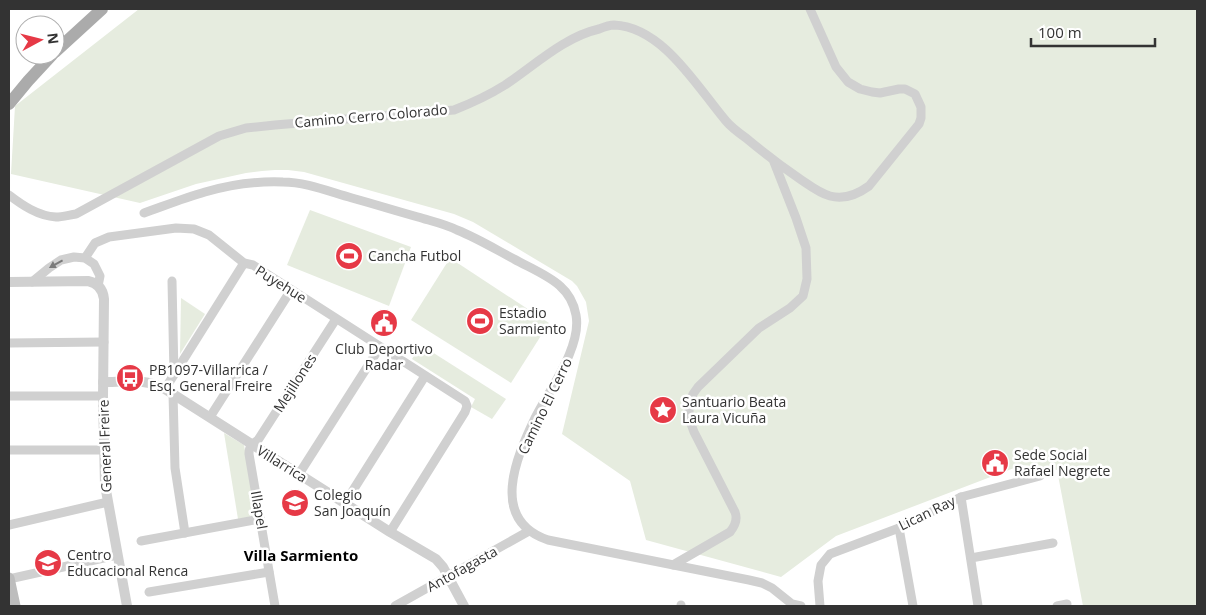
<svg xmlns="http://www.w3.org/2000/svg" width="1206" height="615" font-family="'Open Sans',sans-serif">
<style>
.green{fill:#e6ecdf}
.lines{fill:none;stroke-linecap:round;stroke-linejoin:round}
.minor{stroke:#d0d0d0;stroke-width:9}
.tertiary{stroke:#d0d0d0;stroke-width:10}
.secondary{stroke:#bdbdbd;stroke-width:11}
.primary{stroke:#ababab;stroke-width:12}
.oneway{fill:#7a7a7a}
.labels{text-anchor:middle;stroke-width:5;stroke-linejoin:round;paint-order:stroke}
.street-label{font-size:14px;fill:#333;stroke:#fff}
.poi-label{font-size:14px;fill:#333;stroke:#fff;text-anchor:start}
.neighbourhood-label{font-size:15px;font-weight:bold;fill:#000;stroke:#fff}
</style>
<rect width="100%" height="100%" fill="#fff"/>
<g class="green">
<polygon points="139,9 1197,9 1197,606 1083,606 1057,470 1022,465 836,536 781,577 646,540 630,481 562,434 589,321 586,302 577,286 572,281 473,222 454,214 304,172 288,170 275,170 262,171 246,173 196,184 140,203 11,174 15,106"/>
<polygon points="310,210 411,247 389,306 287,265"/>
<polygon points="450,258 549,323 511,383 411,320"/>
<polygon points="181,298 205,314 180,354"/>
<polygon points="421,345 506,399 492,419 471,407 475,399 412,359"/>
<polygon points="224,433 244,445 257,516 238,519"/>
</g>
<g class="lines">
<g class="minor">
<path d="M9,195C22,205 38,216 56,217C62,217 69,215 76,214L219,136L246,128L275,125L454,110C472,103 489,95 505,85C535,65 564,37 599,29C604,27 609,25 614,25C663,27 697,87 726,121C731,127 739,133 746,138C764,153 781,166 800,179C809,185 819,193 830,196C844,200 858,194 869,186L919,124L921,118V107L915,94L905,89H899L880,93L872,92L860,89L848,82L836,67L810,9"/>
<path d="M144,213C164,206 184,198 205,192C229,185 258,181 283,182C306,182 330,192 352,198C374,204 396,211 418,217C431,221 445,224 457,230C477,238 495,249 514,259C528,267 548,275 560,286C568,293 574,304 576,315C582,347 549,390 535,418C516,458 489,520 548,540L749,580L762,583L772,588L792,604L801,606"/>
<polyline points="85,258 95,243 109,237 176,228 194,229 209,235 244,263 253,265 465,401 467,406 465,412 390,532"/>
<polyline points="172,281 174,375"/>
<polyline points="32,282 49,268 61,260 74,257 85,258 94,264 100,276 98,286"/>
<polyline points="9,343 104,342"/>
<polyline points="165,389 244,263"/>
<polyline points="173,394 175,468 185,533"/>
<polyline points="9,396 103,396"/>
<polyline points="210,417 291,290"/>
<polyline points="9,450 104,450"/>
<polyline points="299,474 380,347"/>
<polyline points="961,497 978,606"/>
<polyline points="345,503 425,376"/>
<polyline points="9,525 108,502"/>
<polyline points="899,528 913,606"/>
<polyline points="141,541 260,519"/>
<polyline points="971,558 1053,543"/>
<path d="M673,565L730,532C735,526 738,520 735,512L694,432L690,421L689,411L690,402L693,394L698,387L759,328L790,308L803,296L807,279L806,248L796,218L774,162"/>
<polyline points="9,579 117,555"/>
<polyline points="149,592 269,572"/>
<polyline points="681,605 681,606"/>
<path d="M275,606L249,454C249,446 252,444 258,440L336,319"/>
<polyline points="395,606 529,531"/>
<polyline points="820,606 818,581 821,565 830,554 899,528 961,497 1040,476"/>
<polyline points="1057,606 1067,604"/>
</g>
<g class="tertiary">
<path d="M9,282L88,281C98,283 103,289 104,299L103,396L105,485L127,606"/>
<path d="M103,382C124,382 146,378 165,389L390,532L436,559L443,567L464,606"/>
</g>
<polyline class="secondary" points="9,578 15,606"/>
<g class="primary">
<polyline points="55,52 102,9"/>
<polyline points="9,104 28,81 52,55"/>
</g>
</g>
<defs><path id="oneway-solid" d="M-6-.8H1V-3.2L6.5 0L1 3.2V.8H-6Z" transform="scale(1.25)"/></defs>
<use class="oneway" href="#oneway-solid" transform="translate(56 264) rotate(151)"/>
<defs>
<g id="stadium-disc" transform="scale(1.4375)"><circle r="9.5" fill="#e63946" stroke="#fff"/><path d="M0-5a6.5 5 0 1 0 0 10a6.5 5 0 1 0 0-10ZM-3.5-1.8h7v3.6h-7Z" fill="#fff"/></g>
<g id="civic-disc" transform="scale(1.4375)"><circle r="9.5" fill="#e63946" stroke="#fff"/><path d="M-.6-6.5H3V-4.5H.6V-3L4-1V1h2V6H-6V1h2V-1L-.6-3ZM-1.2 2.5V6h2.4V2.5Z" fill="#fff"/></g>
<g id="bus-disc" transform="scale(1.4375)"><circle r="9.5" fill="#e63946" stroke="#fff"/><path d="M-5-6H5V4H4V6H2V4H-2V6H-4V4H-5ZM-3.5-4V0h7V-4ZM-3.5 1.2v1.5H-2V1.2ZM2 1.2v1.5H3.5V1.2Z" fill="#fff"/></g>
<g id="sight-disc" transform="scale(1.4375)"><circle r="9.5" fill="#e63946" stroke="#fff"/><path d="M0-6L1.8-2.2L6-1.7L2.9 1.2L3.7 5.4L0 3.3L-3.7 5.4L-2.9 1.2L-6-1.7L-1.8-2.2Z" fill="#fff"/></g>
<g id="school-disc" transform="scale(1.4375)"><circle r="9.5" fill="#e63946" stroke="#fff"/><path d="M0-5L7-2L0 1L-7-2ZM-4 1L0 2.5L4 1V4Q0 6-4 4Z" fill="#fff"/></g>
</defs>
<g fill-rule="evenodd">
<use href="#stadium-disc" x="349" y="256"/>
<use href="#stadium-disc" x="480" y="321"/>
<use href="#civic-disc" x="384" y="323"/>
<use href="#bus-disc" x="130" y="378"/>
<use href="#sight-disc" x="663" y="410"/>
<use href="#civic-disc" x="995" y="463"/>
<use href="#school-disc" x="295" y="503"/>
<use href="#school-disc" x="48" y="563"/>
</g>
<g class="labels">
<g class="street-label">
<text transform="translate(371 116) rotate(-5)" y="5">Camino Cerro Colorado</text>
<text transform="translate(281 284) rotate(32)" y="5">Puyehue</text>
<text transform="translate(295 383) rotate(-57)" y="5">Mejillones</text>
<text transform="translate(545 406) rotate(-64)" y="5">Camino El Cerro</text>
<text transform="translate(105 446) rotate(-92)" y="5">General Freire</text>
<text transform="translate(282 464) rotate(32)" y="5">Villarrica</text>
<text transform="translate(259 510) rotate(80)" y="5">Illapel</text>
<text transform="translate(927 513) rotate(-26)" y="5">Lican Ray</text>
<text transform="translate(462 569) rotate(-29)" y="5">Antofagasta</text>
</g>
<g class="poi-label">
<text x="368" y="261">Cancha Futbol</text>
<text x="499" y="318">Estadio<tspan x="499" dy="16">Sarmiento</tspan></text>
<text x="384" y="354" text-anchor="middle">Club Deportivo<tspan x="384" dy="16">Radar</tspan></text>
<text x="149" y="375">PB1097-Villarrica /<tspan x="149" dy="16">Esq. General Freire</tspan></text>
<text x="682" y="407">Santuario Beata<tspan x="682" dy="16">Laura Vicuña</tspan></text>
<text x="1014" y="460">Sede Social<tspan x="1014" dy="16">Rafael Negrete</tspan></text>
<text x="314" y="500">Colegio<tspan x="314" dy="16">San Joaquín</tspan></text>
<text x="67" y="560">Centro<tspan x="67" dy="16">Educacional Renca</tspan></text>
</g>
<g class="neighbourhood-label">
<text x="301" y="561">Villa Sarmiento</text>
</g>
</g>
<rect width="1206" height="615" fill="none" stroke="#333333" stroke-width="20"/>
<g transform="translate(40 40) rotate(83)"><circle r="24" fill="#ffffff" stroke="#adadad"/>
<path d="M0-4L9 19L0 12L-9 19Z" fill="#e63946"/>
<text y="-8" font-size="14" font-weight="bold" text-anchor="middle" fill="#333333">N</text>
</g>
<path d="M1031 38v8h124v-8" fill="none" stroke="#333333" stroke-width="2.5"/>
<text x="1038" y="38" font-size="15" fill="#333333" stroke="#ffffff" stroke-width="4" paint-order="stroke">100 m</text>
</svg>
